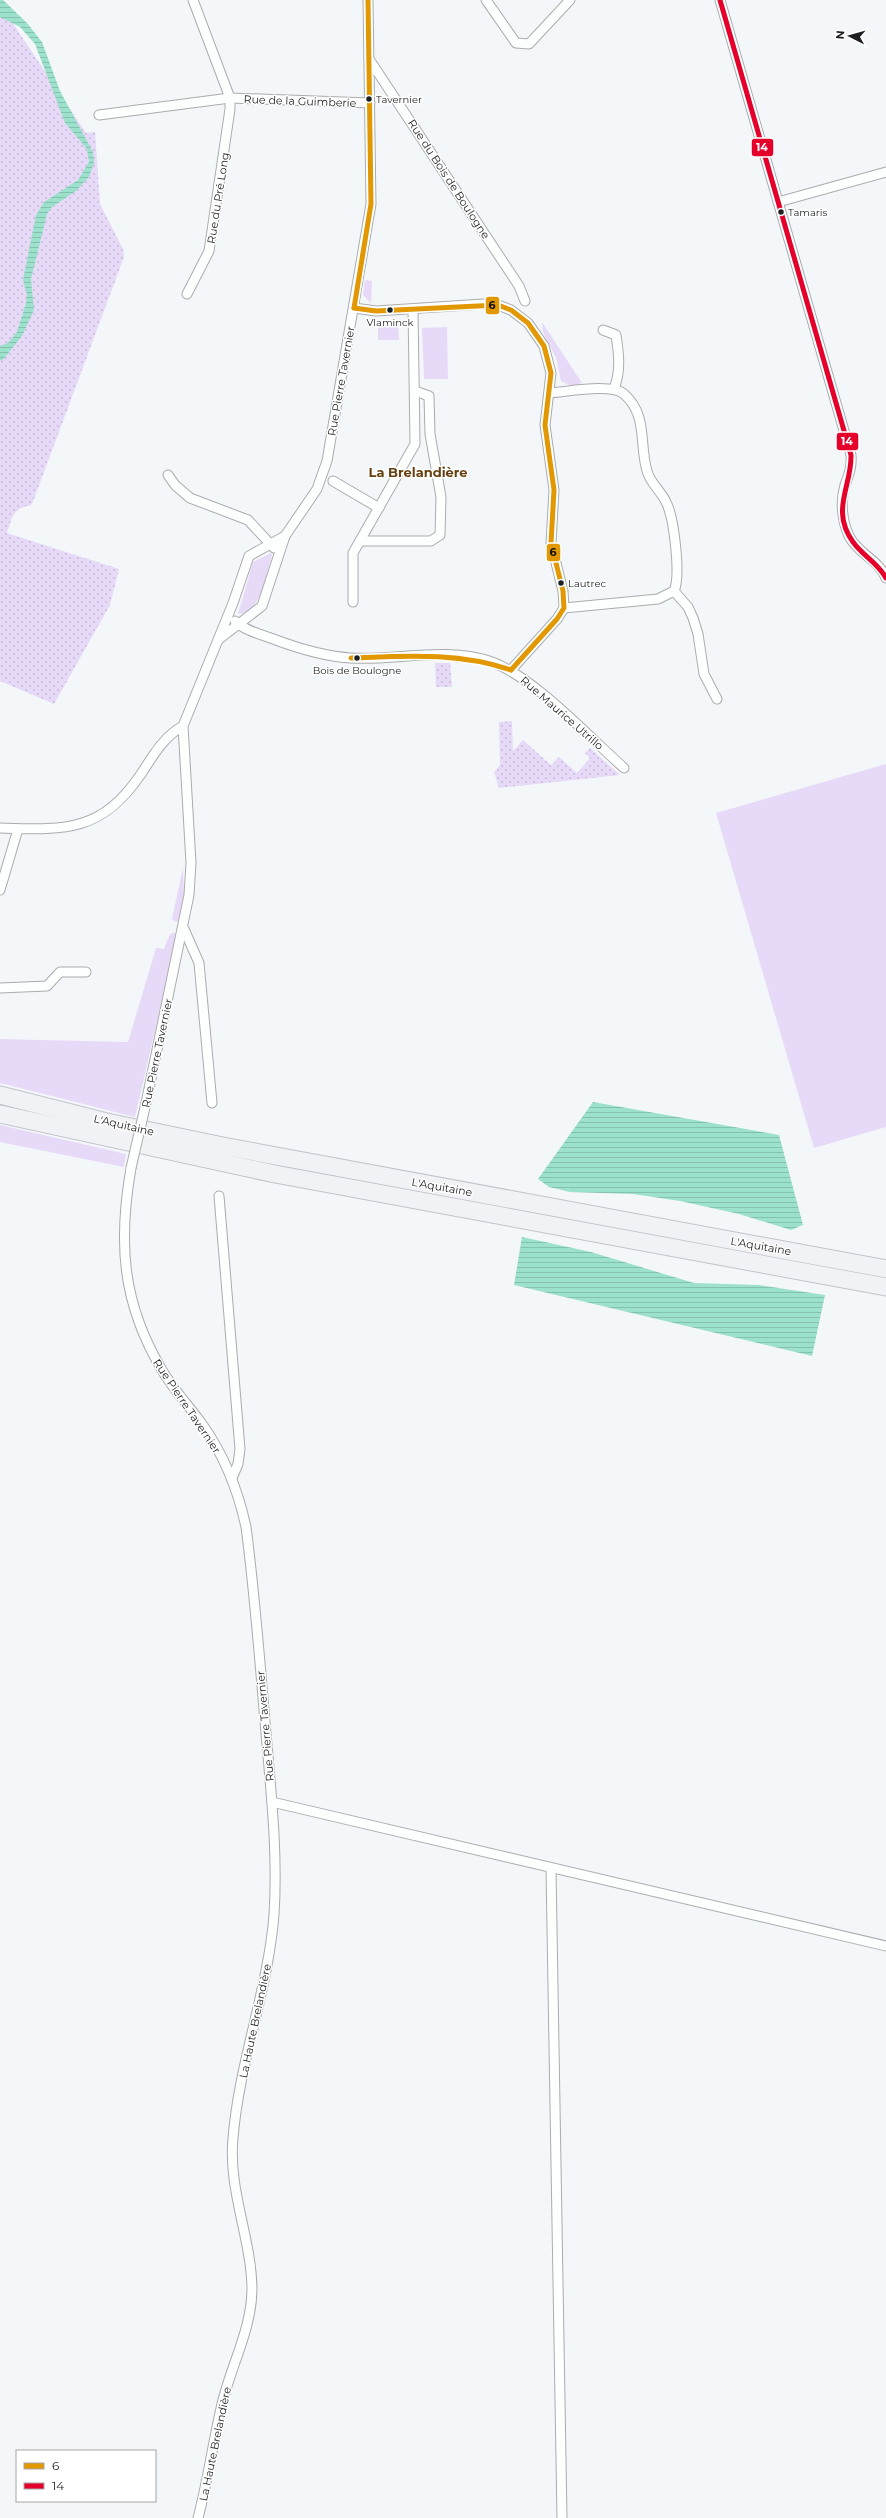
<svg xmlns="http://www.w3.org/2000/svg" width="886" height="2518" font-family="Montserrat,sans-serif">
<style>
.green{fill:#e7d9f8}
.garden{fill:url(#garden-dots)}
.water{fill:url(#water-rules)}
.lines{fill:none;stroke-linecap:round;stroke-linejoin:round}
.street-casing{stroke:#aaacad;stroke-width:11}
.highway-casing{stroke:#c1c4ca;stroke-width:19}
.street{stroke:#fdfefe;stroke-width:9}
.highway{stroke:#f1f2f6;stroke-width:17}
.street-bridge-casing{stroke:#aaacad;stroke-width:11;stroke-linecap:butt}
.street-bridge{stroke:#fdfefe;stroke-width:9}
.bus-1-casing{stroke:#fff;stroke-width:8}
.bus-2-casing{stroke:#fff;stroke-width:8}
.bus-1{stroke:#e19803;stroke-width:5}
.bus-2{stroke:#e4002b;stroke-width:5}
.bus-dot{fill:#1e1f20;stroke:#fff;stroke-width:1.5}
.labels{text-anchor:middle;stroke-width:3;stroke-linejoin:round;paint-order:stroke}
.bus-label{font-size:10px;fill:#1e1f20;stroke:#fff;text-anchor:start}
.street-label{font-size:11px;fill:#1e1f20;stroke:#fff}
.quarter-label{font-size:13px;font-weight:bold;fill:#664111;stroke:#fff}
.line-badge{stroke:#fff;stroke-width:1.5}
.badge-label{font-size:11px;text-anchor:middle;font-weight:bold;fill:#fff}
.pale-badge-label{font-size:11px;text-anchor:middle;font-weight:bold;fill:#111}
</style>
<defs>
<pattern id="garden-dots" width="8" height="8" patternUnits="userSpaceOnUse"><rect width="8" height="8" fill="#e7d9f8"/><path d="M2 2h.1M6 6h.1" fill="none" stroke="#c6bad4" stroke-width="1.8" stroke-linecap="round"/></pattern>
<pattern id="water-rules" width="6" height="5" patternUnits="userSpaceOnUse"><rect width="6" height="5" fill="#9ce1cc"/><path d="M0 2.5h6" fill="none" stroke="#86c1af"/></pattern>
</defs>
<rect width="100%" height="100%" fill="#f4f7f9"/>
<g class="green">
<polygon points="365,280 372,281 371,303 363,295"/>
<polygon points="542,322 582,383 571,386 561,381 556,358 543,332"/>
<polygon points="398,325 399,340 378,340 378,326"/>
<polygon points="447,327 448,379 424,379 422,328"/>
<path d="M271,553L272,555C266,573 261,614 238,614L253,562Z"/>
<polygon points="886,764 886,1127 814,1148 716,813"/>
<polygon points="183,868 184,895 181,919 176,922 172,919 173,914"/>
<polygon points="174,933 177,935 175,944 135,1117 0,1083 0,1039 128,1042 156,948 164,949 170,934"/>
<polygon points="0,1125 126,1154 124,1167 0,1142"/>
</g>
<g class="garden">
<path d="M0,4L86,133L95,132L100,204L123,249L124,257L34,499L31,505C12,509 13,516 7,533L119,569L110,605L54,704L0,681Z"/>
<polygon points="435,663 450,663 452,687 436,687"/>
<polygon points="512,721 513,751 523,740 551,765 559,757 577,773 590,758 585,753 590,748 620,775 499,788 494,772 500,765 499,722"/>
</g>
<g class="water">
<polygon points="0,0 3,0 27,23 42,42 60,91 93,152 94,163 89,177 76,191 52,207 47,214 31,279 34,310 22,336 2,361 0,360 0,346 8,343 17,332 26,303 27,295 23,280 36,215 44,202 78,180 89,162 87,149 65,123 35,44 20,27 0,17"/>
<polygon points="593,1102 779,1135 803,1225 791,1230 739,1214 680,1201 633,1194 570,1192 549,1187 538,1179"/>
<polygon points="522,1237 591,1252 694,1283 759,1285 825,1295 812,1356 514,1285"/>
</g>
<g class="lines">
<g class="street-casing">
<g id="street">
<polyline points="486,0 516,43 529,44 570,0"/>
<path d="M720,0L851,455C852,467 849,474 845,485C840,501 842,521 849,536C858,554 879,560 886,578"/>
<polyline points="369,59 519,286 525,301"/>
<polyline points="99,115 230,98 370,103"/>
<polyline points="778,202 886,172"/>
<polyline points="187,294 209,251 230,109 230,98 193,0"/>
<polyline points="354,308 376,311 483,304 498,305 511,310 528,323 544,346 551,373 545,425 554,490 551,543 563,591 564,608 557,619 511,670"/>
<path d="M603,330L616,335C619,355 621,370 614,389"/>
<path d="M549,393C567,392 611,383 624,394C648,415 639,444 647,471C650,483 661,491 666,502C674,517 681,576 674,591L658,599L564,608"/>
<polyline points="168,475 175,485 190,498 248,520 274,548"/>
<polyline points="333,481 379,508"/>
<polyline points="360,541 431,541 440,535 441,497 430,434 429,396 415,391"/>
<polyline points="674,591 688,607 693,618 698,634 704,674 717,699"/>
<polyline points="353,602 353,553 415,444 413,309"/>
<path d="M235,621C245,631 263,635 276,640C300,649 324,656 350,658C396,661 446,646 492,662C535,678 588,736 624,768"/>
<polyline points="218,640 262,606 285,536 317,489 327,461 371,204 368,0"/>
<path d="M0,828C64,830 101,833 141,774C153,756 163,737 183,726"/>
<polyline points="0,890 18,829"/>
<polyline points="184,929 199,963 212,1103"/>
<polyline points="0,988 47,986 60,972 86,972"/>
<polyline points="146,1103 189,895 191,863 183,726 233,603 249,556 285,536"/>
<path d="M131,1168C118,1243 122,1303 162,1370C173,1389 189,1406 202,1424C224,1455 238,1490 246,1527C255,1595 260,1664 266,1733C271,1793 278,1854 274,1915C268,1990 239,2063 233,2138C228,2190 251,2237 252,2288C252,2329 231,2365 222,2404C213,2442 208,2480 198,2518"/>
<polyline points="219,1196 240,1449 238,1464 232,1478"/>
<polyline points="272,1802 886,1946"/>
<polyline points="551,1869 562,2518"/>
</g>
</g>
<g class="highway-casing">
<g id="highway">
<polyline points="0,1095 107,1122 228,1147 886,1269"/>
<polyline points="0,1114 275,1174 886,1287"/>
</g>
</g>
<use href="#street" class="street"/>
<use href="#highway" class="highway"/>
<g class="street-bridge-casing">
<polyline id="street-bridge" points="131,1168 146,1103"/>
</g>
<use href="#street-bridge" class="street-bridge"/>
<g class="bus-1-casing">
<g id="bus-1">
<polyline points="354,308 376,311 498,305 511,310 528,323 544,346 551,373 545,425 554,490 551,543 563,591 564,608 557,619 511,670"/>
<polyline points="354,308 371,204 368,0"/>
<path d="M351,658C406,656 458,652 511,670"/>
</g>
</g>
<g class="bus-2-casing">
<path id="bus-2" d="M720,0L851,455C852,486 830,510 853,542C863,556 878,563 886,578"/>
</g>
<use href="#bus-1" class="bus-1"/>
<use href="#bus-2" class="bus-2"/>
</g>
<g class="bus-dot">
<circle cx="369" cy="99" r="3.5"/>
<circle cx="781" cy="212" r="3.5"/>
<circle cx="390" cy="310" r="3.5"/>
<circle cx="561" cy="583" r="3.5"/>
<circle cx="357" cy="658" r="3.5"/>
</g>
<g class="labels">
<g class="bus-label">
<text x="376" y="103">Tavernier</text>
<text x="788" y="216">Tamaris</text>
<text x="390" y="326" text-anchor="middle">Vlaminck</text>
<text x="568" y="587">Lautrec</text>
<text x="357" y="674" text-anchor="middle">Bois de Boulogne</text>
</g>
<g class="street-label">
<text transform="translate(300 101) rotate(2)" y="4">Rue de la Guimberie</text>
<text transform="translate(449 179) rotate(57)" y="4">Rue du Bois de Boulogne</text>
<text transform="translate(218 198) rotate(-81)" y="4">Rue du Pré Long</text>
<text transform="translate(341 381) rotate(-80)" y="4">Rue Pierre Tavernier</text>
<text transform="translate(562 713) rotate(41)" y="4">Rue Maurice Utrillo</text>
<text transform="translate(157 1053) rotate(-78)" y="4">Rue Pierre Tavernier</text>
<text transform="translate(124 1125) rotate(13)" y="4">L'Aquitaine</text>
<text transform="translate(442 1187) rotate(10)" y="4">L'Aquitaine</text>
<text transform="translate(761 1246) rotate(10)" y="4">L'Aquitaine</text>
<text transform="translate(187 1406) rotate(56)" y="4">Rue Pierre Tavernier</text>
<text transform="translate(265 1726) rotate(-95)" y="4">Rue Pierre Tavernier</text>
<text transform="translate(255 2021) rotate(-78)" y="4">La Haute Brelandière</text>
<text transform="translate(215 2444) rotate(-78)" y="4">La Haute Brelandière</text>
</g>
<g class="quarter-label">
<text x="418" y="477">La Brelandière</text>
</g>
</g>
<g class="line-badge">
<rect x="751" y="138" width="23" height="19" rx="4" fill="#e4002b"/>
<rect x="485" y="296" width="15" height="19" rx="4" fill="#e19803"/>
<rect x="836" y="432" width="23" height="19" rx="4" fill="#e4002b"/>
<rect x="546" y="543" width="15" height="19" rx="4" fill="#e19803"/>
</g>
<g class="badge-label">
<text x="762" y="151">14</text>
<text x="847" y="445">14</text>
</g>
<g class="pale-badge-label">
<text x="492" y="309">6</text>
<text x="553" y="556">6</text>
</g>
<rect x="16" y="2450" width="140" height="52" fill="#ffffff" stroke="#a5a5a6"/>
<rect x="24" y="2463" width="20" height="6" fill="#e19803" stroke="#a5a5a6"/>
<text x="52" y="2470" font-size="12" fill="#1e1f20">6</text>
<rect x="24" y="2483" width="20" height="6" fill="#e4002b" stroke="#a5a5a6"/>
<text x="52" y="2490" font-size="12" fill="#1e1f20">14</text>
<g transform="translate(850 36) rotate(276)" stroke="#ffffff" stroke-width="3" paint-order="stroke">
<path d="M0-3L7 15L0 10L-7 15Z" fill="#1e1f20"/>
<text y="-6" font-size="11" font-weight="bold" text-anchor="middle" fill="#1e1f20">N</text>
</g>
</svg>
